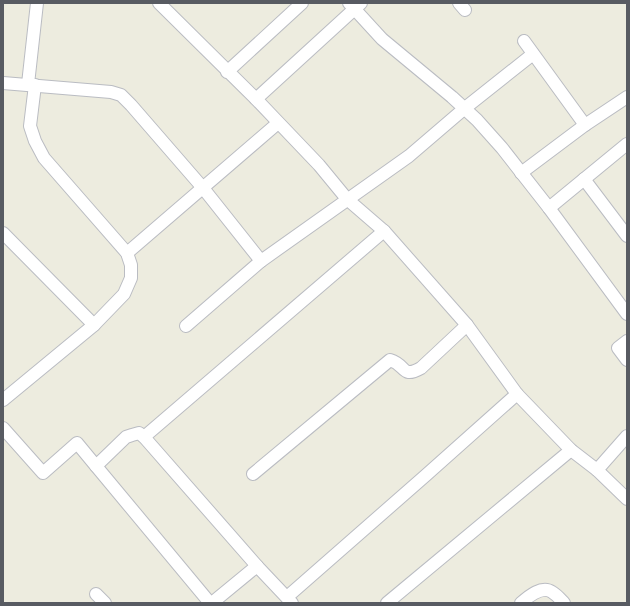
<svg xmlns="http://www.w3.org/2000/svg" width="630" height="606" font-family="'Varela Round',sans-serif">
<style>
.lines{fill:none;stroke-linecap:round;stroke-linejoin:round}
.minor-casing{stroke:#babcc2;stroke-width:14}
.minor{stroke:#fff;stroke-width:12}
</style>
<rect width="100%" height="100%" fill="#edecdf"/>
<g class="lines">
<g class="minor-casing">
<g id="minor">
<polyline points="159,3 256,99 319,165 347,199 384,231 467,325 517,394 571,450 597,470 627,499"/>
<polyline points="349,3 382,39 452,97 477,120 502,148 549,208 627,314"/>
<polyline points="459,3 465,10"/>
<polyline points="524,41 585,125"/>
<polyline points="227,72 302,3"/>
<polyline points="3,83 111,92 121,95 131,105 203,188 261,261"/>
<polyline points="28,84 37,3"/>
<polyline points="256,99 361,3"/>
<polyline points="521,173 585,125 627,97"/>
<polyline points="584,179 627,236"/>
<polyline points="549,208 627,144"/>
<polyline points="3,233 94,325"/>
<polyline points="127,253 278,123"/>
<polyline points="186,326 261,261 409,156 465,108 533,54"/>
<polyline points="627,341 618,348 627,360"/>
<polyline points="3,400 94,325 124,294 131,278 131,265 127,253 44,158 35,141 30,126 35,85"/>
<polyline points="3,428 43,473 77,443 96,466 126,437 132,435 139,433 144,437 257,566"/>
<polyline points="144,437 384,231"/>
<polyline points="96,466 210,603"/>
<polyline points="597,470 627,436"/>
<path d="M253,474L390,360C407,365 401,379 421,368L467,325"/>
<polyline points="96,594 105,603"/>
<polyline points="287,597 425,476 517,394"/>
<polyline points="212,603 257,566 292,603"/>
<polyline points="387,603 571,450"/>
<path d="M521,603C529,596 542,585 552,592C557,595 561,600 564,603"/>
</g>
</g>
<use href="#minor" class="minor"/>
</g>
<rect width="630" height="606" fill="none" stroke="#585b62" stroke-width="8"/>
</svg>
